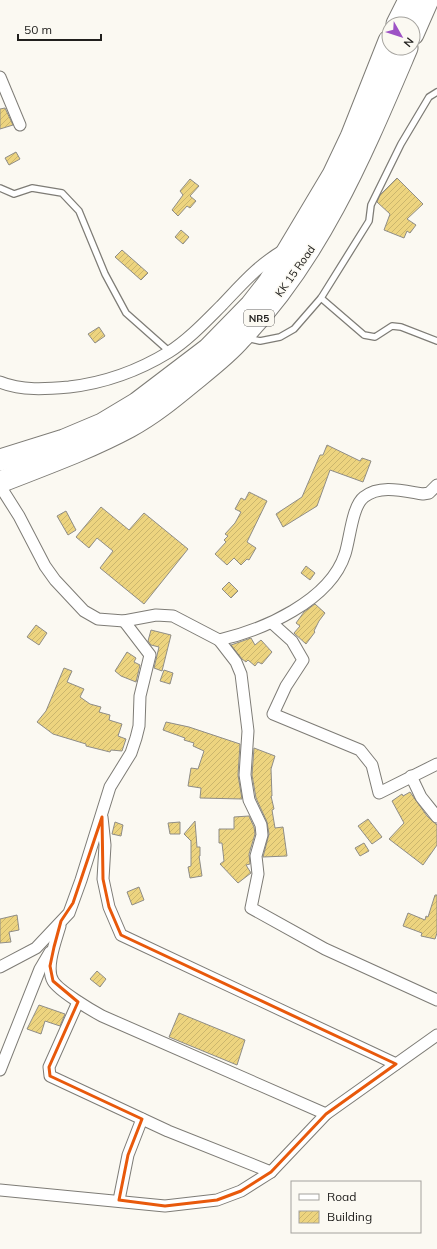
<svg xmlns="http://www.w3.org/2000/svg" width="437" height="1249" font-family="Mulish,sans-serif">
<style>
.building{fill:url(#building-hatch);stroke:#8f8d87}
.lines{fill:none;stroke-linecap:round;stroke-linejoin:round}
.lane-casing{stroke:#7e7c76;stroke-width:8}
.street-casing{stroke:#7e7c76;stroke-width:13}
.highway-casing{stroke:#7e7c76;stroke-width:23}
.lane{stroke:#fff;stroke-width:5.5}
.street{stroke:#fff;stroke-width:11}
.highway{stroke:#fff;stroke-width:21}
.marked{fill:none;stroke:#e8590c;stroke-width:3;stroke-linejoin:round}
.labels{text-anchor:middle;stroke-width:3;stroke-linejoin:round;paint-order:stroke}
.shield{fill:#fbf9f2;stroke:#62615e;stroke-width:1}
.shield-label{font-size:10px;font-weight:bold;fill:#21201e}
.street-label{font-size:11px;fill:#21201e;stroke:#fbf9f2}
</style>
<defs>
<pattern id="building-hatch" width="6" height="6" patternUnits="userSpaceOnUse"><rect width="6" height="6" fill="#edd47f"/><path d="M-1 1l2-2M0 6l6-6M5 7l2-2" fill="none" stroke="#cbb66d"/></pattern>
</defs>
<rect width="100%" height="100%" fill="#fbf9f2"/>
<g class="building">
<polygon points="5,108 13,125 0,129 0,109"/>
<polygon points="16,152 20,159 9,165 5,158"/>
<polygon points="397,178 423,204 407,219 416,225 410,233 407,231 404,238 384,230 390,214 377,202 380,195"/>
<polygon points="190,179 199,186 190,196 196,201 190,208 187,206 178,216 172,210 183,195 180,191"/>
<polygon points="181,230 189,237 183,244 175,237"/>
<polygon points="122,250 148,273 141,280 115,257"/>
<polygon points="99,327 105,336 95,343 88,334"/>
<polygon points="327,445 360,461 362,458 371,461 363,482 330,470 317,506 283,527 276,514 302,497 320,455 323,455"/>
<polygon points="249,492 267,501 247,542 256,548 249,560 247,559 241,565 234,558 227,565 215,554 226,542 224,540 228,536 225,534 235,523 241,512 235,509 241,498 245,500"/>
<polygon points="101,507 129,530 144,513 188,549 144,604 100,568 113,551 97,538 89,548 76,537"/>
<polygon points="66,511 76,530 68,535 57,516"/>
<polygon points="306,566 315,573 310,580 301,573"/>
<polygon points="229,582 238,591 231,598 222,589"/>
<polygon points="315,604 325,613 319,621 314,631 315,632 306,644 294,633 300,626 296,623 304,612"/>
<polygon points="36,625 47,633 39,645 27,637"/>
<polygon points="151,630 171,635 162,671 154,668 159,647 151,645 148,641"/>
<polygon points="251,638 255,645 261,640 272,652 262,664 258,662 255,666 248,660 246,662 242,659 231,645"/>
<polygon points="127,652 136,658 134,662 140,665 136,682 121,676 115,671"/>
<polygon points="64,668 72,671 67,682 84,689 80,697 90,704 101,707 99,712 110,715 109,720 122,724 118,736 126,739 122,751 111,750 110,752 86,746 86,744 53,734 37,722 46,711"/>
<polygon points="164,670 173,673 170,684 160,681"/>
<polygon points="166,722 189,727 240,744 238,775 242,799 200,798 201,788 188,786 191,768 198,769 204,751 193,746 194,743 184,740 185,738 163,730"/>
<polygon points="254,748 275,756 271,769 272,796 271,796 274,809 272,810 275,828 283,827 287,856 263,857 269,834 267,822 256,798 252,775"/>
<polygon points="410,792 427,816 437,825 437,845 423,865 389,839 404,823 392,801 402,794 403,796"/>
<polygon points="249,816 254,827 255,834 249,854 250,864 246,865 251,873 238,883 220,864 224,861 222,843 219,843 219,829 234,829 234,817"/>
<polygon points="368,819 382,837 372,844 358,826"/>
<polygon points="195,821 197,847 200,847 200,856 199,856 202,876 190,878 188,867 191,866 191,841 184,834"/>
<polygon points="115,822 123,825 121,836 112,834"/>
<polygon points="180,822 180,834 170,834 168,823"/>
<polygon points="364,843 369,851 360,856 355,848"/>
<polygon points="139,887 144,900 132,905 127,892"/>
<polygon points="435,895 437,895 437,933 435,939 421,936 422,933 403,926 408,913 425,920 426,916 428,917"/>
<polygon points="17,915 19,930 9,932 11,942 0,943 0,919"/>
<polygon points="97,971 106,979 100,987 90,979"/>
<polygon points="39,1005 65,1014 60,1026 45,1021 41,1034 27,1029"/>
<polygon points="179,1013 245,1040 237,1065 169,1037"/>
</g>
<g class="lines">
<g class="lane-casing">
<g id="lane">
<polyline points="0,188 14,194 32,188 62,193 79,211 105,274 126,313 170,352"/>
<polyline points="321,298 364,335 375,337 392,326 401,327 437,341"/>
<polyline points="247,338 260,341 280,337 294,329 321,298 369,221 371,205 401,144 429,97 437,92"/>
</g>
</g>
<g class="street-casing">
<g id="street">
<polyline points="0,77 20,125"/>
<path d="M0,382C21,391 47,389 69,387C104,383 138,371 169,352C188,340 205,322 221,306C242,284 258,265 284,250"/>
<path d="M0,486L19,516L45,566L55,580L84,611L98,619L124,621L156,615L173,616L219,640C263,630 330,601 345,554C350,539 352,506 364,497C380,484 404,491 423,494L429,493L437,485"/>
<polyline points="272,623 292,641 303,660 286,686 273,714 360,750 372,765 379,793 437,764"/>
<polyline points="219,640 236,662 241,674 248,731 245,775 249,800 261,825 262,835 256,856 258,874 251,908 325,949 437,1000"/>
<polyline points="411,776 421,797 437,817"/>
<polyline points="102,817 105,845 103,879 109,907 121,935 396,1064"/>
<path d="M60,926C56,940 45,968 53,981C59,991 91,1010 102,1016L326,1114"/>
<polyline points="0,967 36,948 69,913 81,880 110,787 131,753 136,738 139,726 140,696 150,655 124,621"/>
<polyline points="78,1002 49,1067 50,1076 168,1131 271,1172"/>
<polyline points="0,1070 40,969 50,952"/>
<polyline points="0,1190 165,1206 217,1200 241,1191 271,1172 326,1114 437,1035"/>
<polyline points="119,1200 128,1155 142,1119"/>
</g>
</g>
<g class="highway-casing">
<g id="highway">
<polyline points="397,24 409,0"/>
<polyline points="413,34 428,0"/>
<polyline points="0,460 64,440 102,424 137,403 208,349 251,305 269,282 333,175 351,137 389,41"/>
<path d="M0,482C43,465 88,449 129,427C155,413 177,394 199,376C214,364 229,352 241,338C320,256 363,151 407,48"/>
</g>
</g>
<use href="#lane" class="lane"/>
<use href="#street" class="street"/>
<use href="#highway" class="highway"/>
</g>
<path class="marked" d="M102,817L103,879L109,907L121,935L396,1064L326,1114L271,1172L241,1191L217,1200L165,1206L119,1200L128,1155L142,1119L50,1076L49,1067L78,1002L53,981L50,966L54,947L61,921L73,903Z"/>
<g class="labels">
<rect class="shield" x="244" y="310" width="30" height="16" rx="3"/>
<g class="shield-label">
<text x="259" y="322">NR5</text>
</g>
<g class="street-label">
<text transform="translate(295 271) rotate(-55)" y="4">KK 15 Road</text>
</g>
</g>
<rect x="291" y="1181" width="130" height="52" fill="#fbf9f2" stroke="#a4a29d"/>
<rect x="299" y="1194" width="20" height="6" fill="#ffffff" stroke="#a4a29d"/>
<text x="327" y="1201" font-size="12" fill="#21201e">Road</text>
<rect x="299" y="1211" width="20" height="12" fill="url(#building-hatch)" stroke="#a4a29d"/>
<text x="327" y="1221" font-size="12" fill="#21201e">Building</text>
<g transform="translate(401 36) rotate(129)"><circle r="19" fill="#fbf9f2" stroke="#a4a29d"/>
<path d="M0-3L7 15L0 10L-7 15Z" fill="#9d52c5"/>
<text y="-6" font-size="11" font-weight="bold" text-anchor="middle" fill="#21201e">N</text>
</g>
<path d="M18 34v6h83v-6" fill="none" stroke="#21201e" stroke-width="2"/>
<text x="24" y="34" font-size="12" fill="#21201e" stroke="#fbf9f2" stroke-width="3" paint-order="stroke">50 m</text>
</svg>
